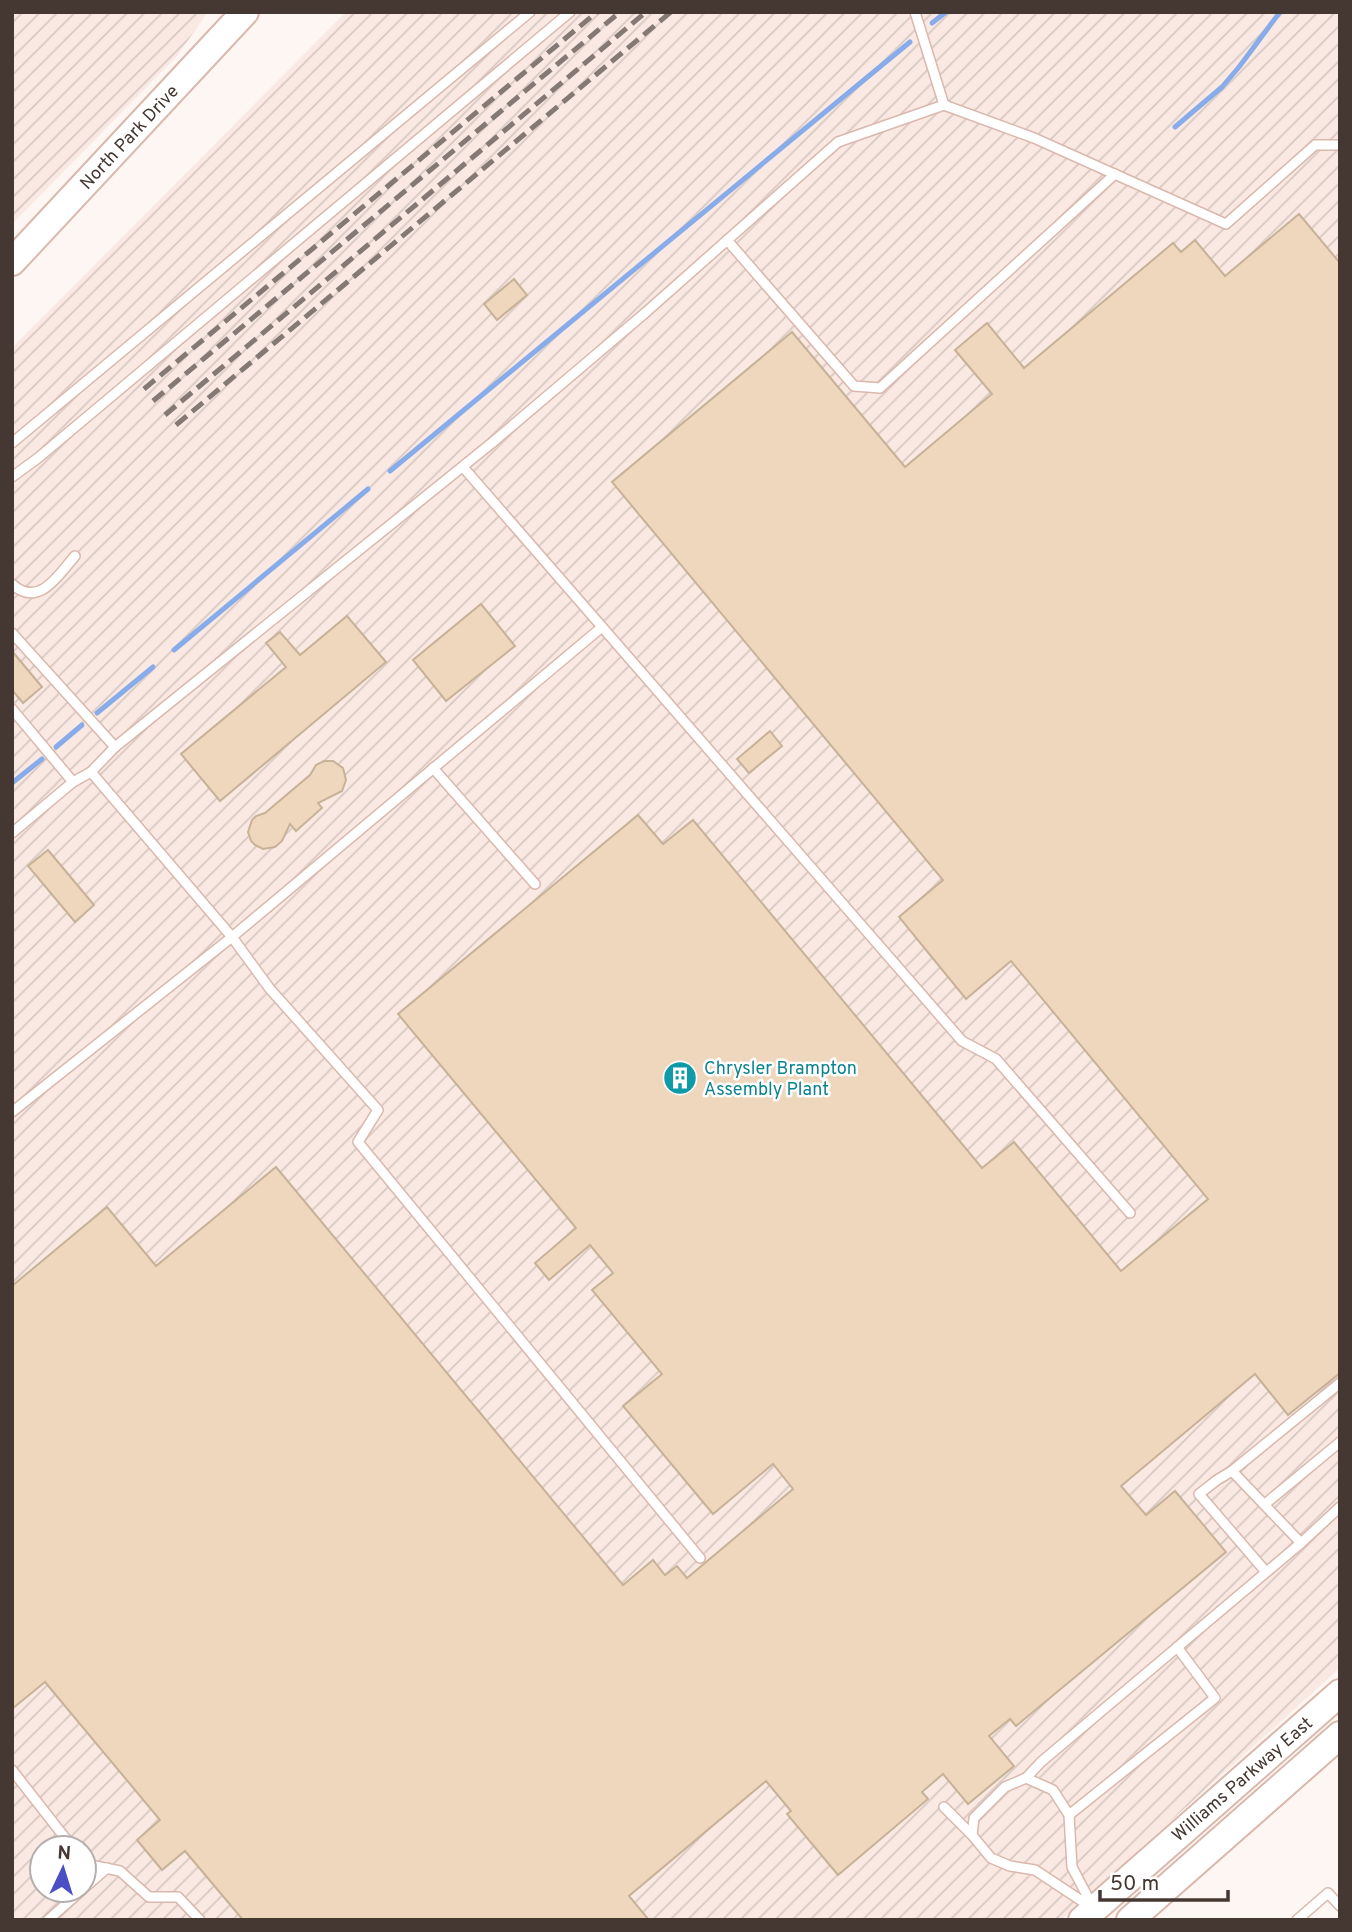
<svg xmlns="http://www.w3.org/2000/svg" width="1352" height="1932" font-family="Overpass,sans-serif">
<style>
.industrial{fill:url(#industrial-furrows);fill-rule:evenodd}
.lines{fill:none;stroke-linecap:round;stroke-linejoin:round}
.stream{stroke:#87ace9;stroke-width:5}
.building{fill:#eed7bd;stroke:#c7b298;stroke-width:2}
.service-casing{stroke:#dab8ac;stroke-width:12}
.secondary-casing{stroke:#dab8ac;stroke-width:30}
.service{stroke:#fff;stroke-width:9}
.secondary{stroke:#fff;stroke-width:26}
.rail{stroke:#847974;stroke-width:5;stroke-dasharray:14 7;stroke-linecap:butt}
.service-bridge-casing{stroke:#dab8ac;stroke-width:12;stroke-linecap:butt}
.service-bridge{stroke:#fff;stroke-width:9}
.labels{text-anchor:middle;stroke-width:5;stroke-linejoin:round;paint-order:stroke}
.street-label{font-size:18px;fill:#453732;stroke:#fff}
.culture-label{font-size:18px;fill:#0d838f;stroke:#fff;text-anchor:start}
</style>
<defs>
<pattern id="industrial-furrows" width="10" height="10" patternUnits="userSpaceOnUse" patternTransform="scale(1.75)"><rect width="10" height="10" fill="#fae9e2"/><path d="M-1 1l2-2M0 10L10 0M9 11l2-2" fill="none" stroke="#d8c8c2"/></pattern>
</defs>
<rect width="100%" height="100%" fill="#fdf6f3"/>
<g class="industrial">
<polygon points="12,12 208,12 177,56 12,224"/>
<path d="M346,12H1340V1668L1061,1920H12V348ZM42,1848H84V1890H42Z"/>
</g>
<g class="lines">
<g class="stream">
<polyline points="932,23 946,12"/>
<polyline points="1175,127 1222,87 1239,67 1280,12"/>
<polyline points="390,471 910,42"/>
<polyline points="174,650 368,489"/>
<polyline points="97,713 153,667"/>
<polyline points="56,747 82,725"/>
<polyline points="12,783 42,759"/>
</g>
</g>
<g class="building">
<polygon points="1299,214 1340,263 1340,1373 1288,1415 1255,1374 1121,1486 1146,1515 1175,1491 1226,1552 1016,1726 1010,1719 989,1736 1014,1766 968,1804 943,1774 922,1792 928,1799 838,1875 787,1814 791,1811 766,1781 629,1896 649,1920 243,1920 185,1851 162,1870 137,1840 160,1820 45,1682 12,1709 12,1286 107,1207 156,1266 276,1167 623,1585 653,1560 665,1575 677,1566 687,1578 793,1489 773,1464 713,1514 623,1406 662,1374 592,1290 613,1273 590,1245 549,1280 535,1263 576,1228 398,1014 638,815 663,844 693,820 982,1168 1014,1142 1121,1271 1208,1199 1011,961 966,999 899,917 943,880 612,482 792,332 905,467 992,394 955,350 987,323 1024,368 1173,243 1181,252 1195,240 1225,276"/>
<polygon points="514,279 527,295 497,320 484,304"/>
<polygon points="481,604 515,646 446,701 413,660"/>
<polygon points="347,616 386,662 220,801 181,754 286,667 266,643 280,632 300,655"/>
<polygon points="12,651 42,687 23,703 12,690"/>
<polygon points="770,731 782,746 749,773 737,759"/>
<polygon points="324,761 333,761 343,768 346,780 342,791 318,803 322,808 296,831 290,824 282,841 275,847 263,849 255,845 251,841 248,832 252,820 256,816 265,813 310,775 316,765"/>
<polygon points="48,850 94,905 75,922 28,866"/>
</g>
<g class="lines">
<g class="service-casing">
<g id="service">
<polyline points="915,12 944,105"/>
<polyline points="727,240 854,386 880,388 1115,174"/>
<polyline points="645,313 838,142 944,105 1034,138 1226,224 1315,145 1340,145"/>
<polyline points="12,443 530,12"/>
<polyline points="463,467 962,1041 996,1059 1130,1213"/>
<polyline points="12,477 38,458 570,12"/>
<path d="M12,584C39,609 59,574 75,556"/>
<polyline points="12,633 115,747"/>
<polyline points="12,709 73,782"/>
<polyline points="433,768 535,884"/>
<polyline points="91,772 232,937 270,989 378,1110 358,1142 700,1558"/>
<polyline points="12,833 73,782 91,772 115,747 493,442"/>
<polyline points="12,1112 232,937 602,627"/>
<polyline points="1232,1471 1217,1480 1199,1494 1266,1572"/>
<polyline points="1265,1504 1340,1442"/>
<polyline points="1301,1543 1232,1471 1340,1383"/>
<polyline points="12,1770 73,1848"/>
<polyline points="1026,1778 1041,1762 1301,1543 1340,1507"/>
<polygon points="1026,1778 1053,1790 1069,1815 1072,1867 1094,1909 1035,1870 1010,1866 991,1858 972,1835 974,1818 1005,1787"/>
<polyline points="944,1807 972,1835"/>
<polyline points="1069,1815 1215,1698 1177,1647"/>
<polyline points="84,1862 85,1864 120,1871 149,1897 178,1897 200,1920"/>
<polyline points="84,1888 107,1868"/>
<polyline points="48,1920 82,1890"/>
<polyline points="1297,1920 1328,1893 1340,1906"/>
</g>
</g>
<g class="secondary-casing">
<g id="secondary">
<polyline points="12,262 245,12"/>
<polyline points="1082,1920 1340,1693"/>
<polyline points="1130,1920 1340,1735"/>
</g>
</g>
<use href="#service" class="service"/>
<use href="#secondary" class="secondary"/>
<g class="rail">
<polyline points="144,389 597,12"/>
<polyline points="153,401 620,12"/>
<polyline points="165,415 646,12"/>
<polyline points="176,425 671,12"/>
</g>
<g class="service-bridge-casing">
<polyline id="service-bridge" points="493,442 645,313"/>
</g>
<use href="#service-bridge" class="service-bridge"/>
</g>
<defs>
<g id="building-disc" transform="scale(1.75)"><circle r="9.5" fill="#0f9aa8" stroke="#fff"/><path d="M-4-6H4V6H1V3H-1V6H-4ZM-2.5-4.3h1.7v1.8h-1.7ZM.8-4.3h1.7v1.8H.8ZM-2.5-1h1.7V.8h-1.7ZM.8-1h1.7V.8H.8Z" fill="#fff"/></g>
</defs>
<g fill-rule="evenodd">
<use href="#building-disc" x="680" y="1078"/>
</g>
<g class="labels">
<g class="street-label">
<text transform="translate(129 137) rotate(-47)" y="6">North Park Drive</text>
<text transform="translate(1242 1779) rotate(-41)" y="6">Williams Parkway East</text>
</g>
<g class="culture-label">
<text x="704" y="1074">Chrysler Brampton<tspan x="704" dy="21">Assembly Plant</tspan></text>
</g>
</g>
<rect width="1352" height="1932" fill="none" stroke="#453732" stroke-width="28"/>
<g transform="translate(63 1869) rotate(4)"><circle r="33" fill="#ffffff" stroke="#b5afad" stroke-width="2"/>
<path d="M0-5L12 26L0 18L-12 26Z" fill="#4b4fc5"/>
<text y="-10" font-size="19" font-weight="bold" text-anchor="middle" fill="#453732">N</text>
</g>
<path d="M1100 1890v10h128v-10" fill="none" stroke="#453732" stroke-width="3.5"/>
<text x="1110" y="1890" font-size="21" fill="#453732" stroke="#ffffff" stroke-width="5" paint-order="stroke">50 m</text>
</svg>
